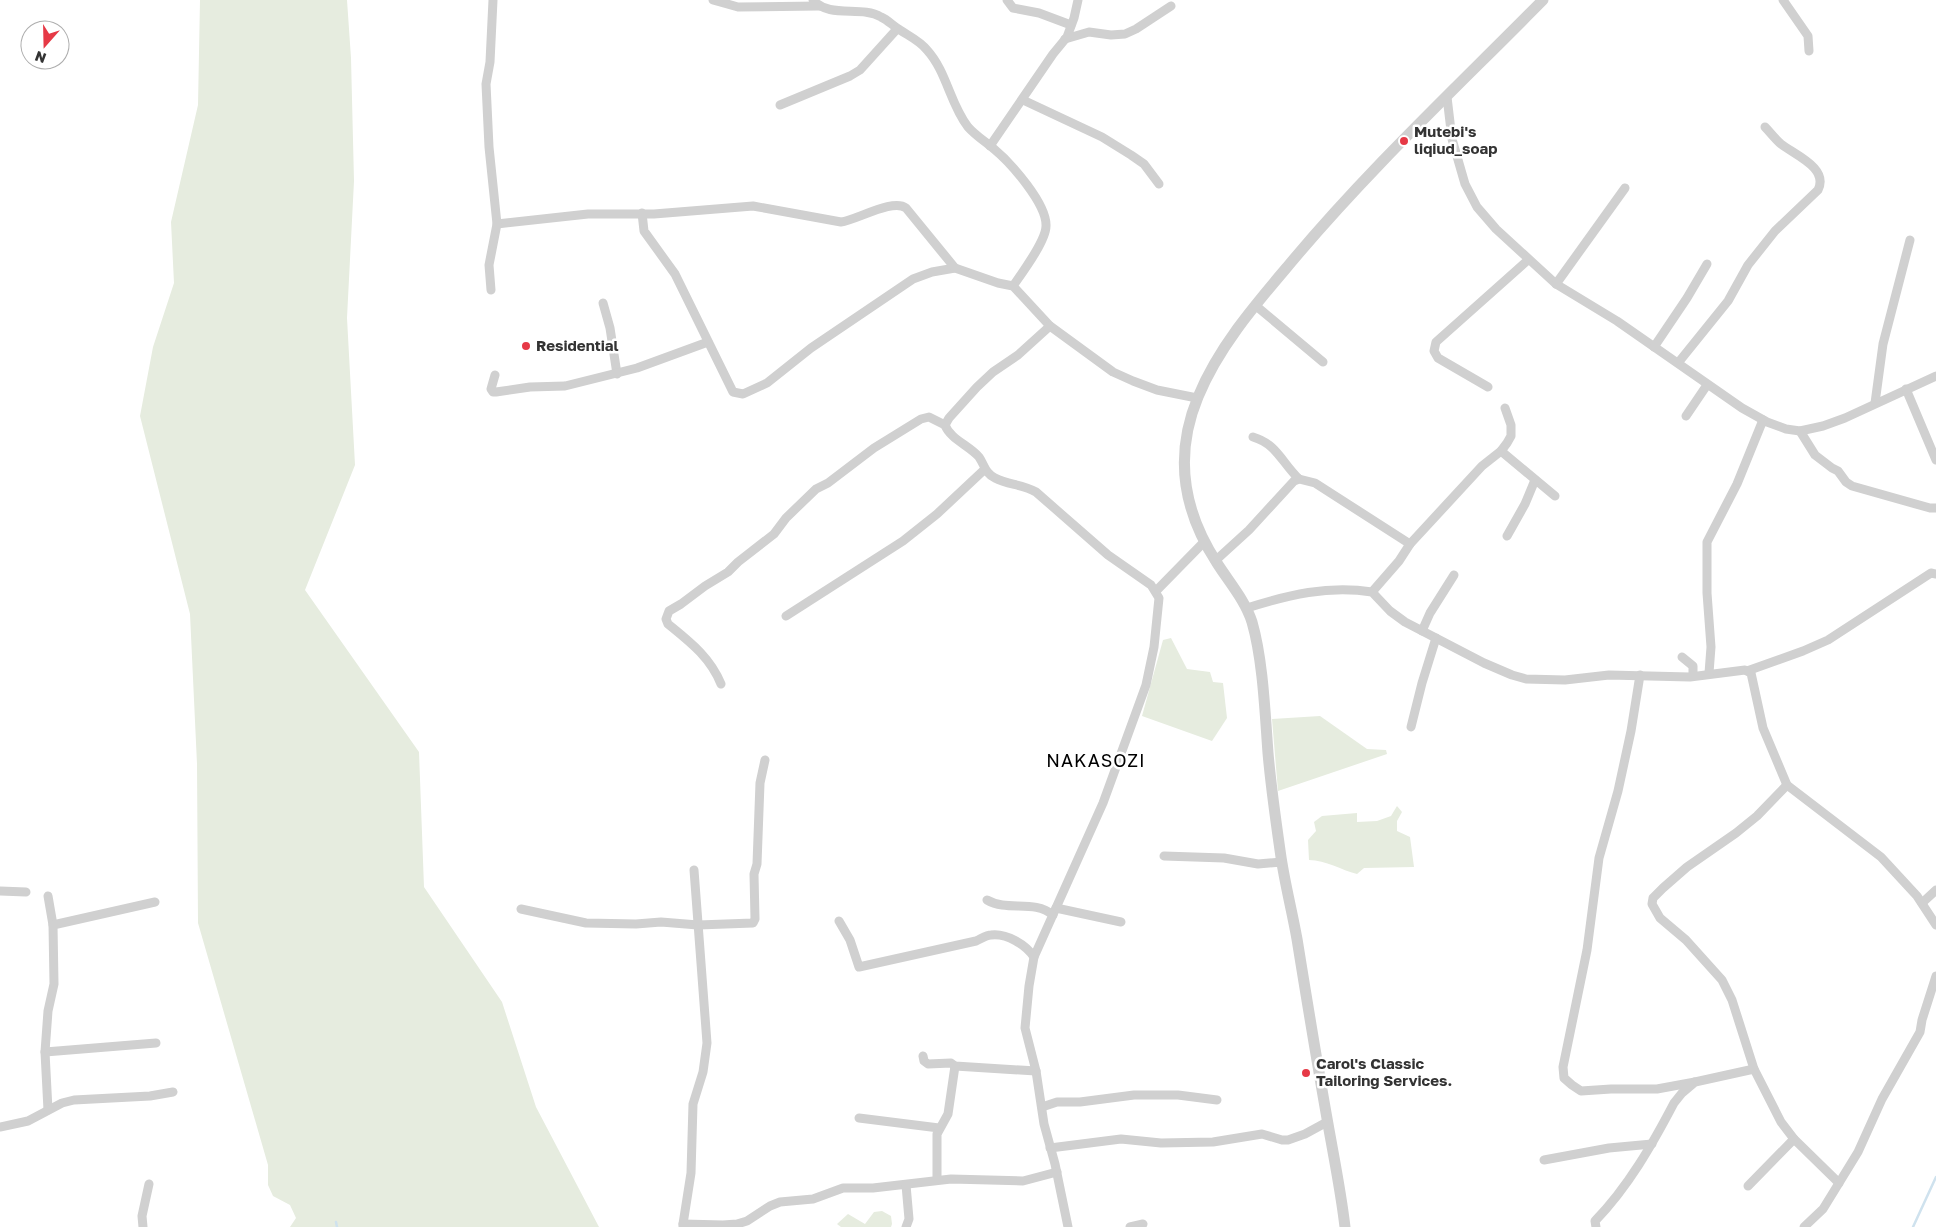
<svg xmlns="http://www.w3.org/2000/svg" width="1936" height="1227" font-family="'Golos Text',sans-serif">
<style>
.green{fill:#e6ecdf}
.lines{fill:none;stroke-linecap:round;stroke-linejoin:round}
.stream{stroke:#cfe2ee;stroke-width:2.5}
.minor{stroke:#d0d0d0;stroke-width:9}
.tertiary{stroke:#d0d0d0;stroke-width:11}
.poi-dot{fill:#e63946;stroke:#fff;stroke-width:2}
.labels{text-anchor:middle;stroke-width:5;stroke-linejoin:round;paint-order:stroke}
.poi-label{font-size:15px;font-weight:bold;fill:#333;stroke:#fff;text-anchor:start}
.quarter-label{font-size:18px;letter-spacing:1px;fill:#000;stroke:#fff}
</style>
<rect width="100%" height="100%" fill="#fff"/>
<g class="green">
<polygon points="200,0 347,0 351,58 354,181 347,318 355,465 305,590 419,752 424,887 502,1002 536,1107 599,1227 290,1227 296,1218 290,1205 273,1196 268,1185 268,1165 198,923 197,764 190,614 140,416 153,347 174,283 171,222 198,105"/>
<polygon points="1171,638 1187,669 1210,672 1213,682 1223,683 1227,718 1212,741 1142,716 1163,640"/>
<polygon points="1320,716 1367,749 1386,750 1387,754 1278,791 1272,719"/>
<path d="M1397,806L1402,812L1397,821V831L1410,837L1414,867L1364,868L1357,874C1341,870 1326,860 1309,860L1308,840L1316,831L1314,822L1322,816L1357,813V822L1377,821L1391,816Z"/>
<polygon points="882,1211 891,1216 892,1224 891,1227 841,1227 837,1224 848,1214 865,1224 874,1212"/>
</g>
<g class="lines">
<g class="stream">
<polyline points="336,1222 337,1227"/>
<polyline points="1913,1227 1936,1177"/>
</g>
<g class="minor">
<polyline points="713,0 738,7 819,6"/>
<path d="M813,0C830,19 861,5 881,17C888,20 893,26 900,30C909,36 920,41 927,50C947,72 950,104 968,127C976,136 986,142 994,149C1011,163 1047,204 1046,226C1046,241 1022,273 1013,286"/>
<polyline points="1007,0 1013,8 1039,13 1071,25"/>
<polyline points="1783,0 1808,36 1809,51"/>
<polyline points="1065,39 1089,32 1111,35 1125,34 1136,29 1171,6"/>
<polyline points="1447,97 1452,139 1465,184 1477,207 1496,229 1556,284 1617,321 1742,408 1767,422 1786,429 1800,431 1823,426 1845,418 1936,376"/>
<polyline points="1023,100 1102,137 1131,155 1144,164 1159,184"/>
<polyline points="780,105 850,76 860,70 897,29"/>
<polyline points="990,146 1053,54 1067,37 1074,18 1078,0"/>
<polyline points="642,213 644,231 675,274 733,392 743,394 767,383 811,348 913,279 932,272 955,268 998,283 1013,286 1050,326 1113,372 1133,381 1157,390 1197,398"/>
<path d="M497,224L588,214H654L753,206L841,222C857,220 893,198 906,208L955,268"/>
<polyline points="1556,284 1625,188"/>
<polyline points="491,290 489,265 497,224 489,147 486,84 490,62 493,0"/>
<polyline points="603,303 610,328 617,374"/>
<polyline points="1255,305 1323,362"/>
<path d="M1050,326L1018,355L993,372L977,387L949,418L945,425C950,439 970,446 979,457C985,466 985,473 995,478C1008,485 1022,484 1036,492L1108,555L1151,585L1159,598L1154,647L1146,685L1103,803L1034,957L1029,986L1025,1028L1036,1071L1044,1124L1055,1164L1068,1227"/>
<polyline points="1654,347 1687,298 1707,264"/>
<path d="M1678,363L1728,301L1748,265L1775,231L1818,190C1829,168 1795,155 1781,144C1775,139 1770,132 1765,127"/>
<polyline points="495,375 491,389 493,392 496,392 530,387 565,386 637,368 708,342"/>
<polyline points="1488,387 1438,358 1434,351 1436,342 1528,260"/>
<polyline points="1906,389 1936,460"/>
<polyline points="1875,403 1883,344 1910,240"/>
<polyline points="1686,416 1707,385"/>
<polyline points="1800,431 1815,455 1832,468 1838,471 1846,482 1852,486 1930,508 1936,508"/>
<path d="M1253,437C1277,444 1282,463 1299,479"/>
<polyline points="1501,451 1555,496"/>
<polyline points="1507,536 1525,504 1535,480"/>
<polyline points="1215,561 1249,530 1294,481 1299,479 1315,483 1410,544"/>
<polyline points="1156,591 1204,542"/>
<polyline points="1372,592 1399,561 1410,544 1482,466 1501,451 1507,443 1511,436 1511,425 1505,408"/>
<path d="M1247,608C1288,595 1328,585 1372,592L1390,611L1405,622L1484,663L1512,675L1526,679L1565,680L1609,675L1690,677L1745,670L1751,673L1763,728L1787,785L1881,857L1917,896L1936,925"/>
<polyline points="786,616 903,541 937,514 985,469"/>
<polyline points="1422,631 1430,613 1454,575"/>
<polyline points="1682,657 1693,666 1693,676"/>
<polyline points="1747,671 1803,651 1828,640 1931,573 1936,574"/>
<polyline points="1709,673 1711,647 1707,593 1707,542 1737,484 1763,420"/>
<polyline points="1640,675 1631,731 1618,791 1599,858 1587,950 1563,1067 1564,1078 1572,1085 1581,1091 1611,1089 1657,1089 1695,1082"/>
<path d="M721,684C710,657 690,642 668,624L666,619L669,611L681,604L705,586L728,572L738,562L774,534L786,518L816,489L828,483L874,448L921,419L929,417L945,425"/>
<polyline points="1411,727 1422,683 1436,638"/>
<polyline points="1787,785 1757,816 1736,833 1687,867 1663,888 1653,898 1652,904 1660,918 1686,940 1722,980 1732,1000 1754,1069 1781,1122 1794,1139 1839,1183"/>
<polyline points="1164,856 1224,858 1258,864 1282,862"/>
<polyline points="0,891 26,892"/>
<polyline points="48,896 53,925"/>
<path d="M987,900C1008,912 1034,899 1053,915"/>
<polyline points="1922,903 1936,890"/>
<polyline points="1056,908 1121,922"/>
<polyline points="521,909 586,923 636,924 661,922 698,925 753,923 755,919 754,874 757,864 760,783 765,760"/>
<path d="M839,921L850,940L859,967L976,941C981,939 986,935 991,935C1007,933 1026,945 1034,957"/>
<polyline points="45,1052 156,1043"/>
<polyline points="923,1056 924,1061 928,1064 951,1063 955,1066 1036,1071"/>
<polyline points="1042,1107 1057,1102 1080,1102 1134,1095 1178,1095 1217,1100"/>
<polyline points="48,1110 45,1052 48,1011 54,984 53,925 155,902"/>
<polyline points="859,1118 939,1128"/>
<polyline points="0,1127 28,1121 62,1103 74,1100 150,1096 173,1092"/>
<polyline points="1050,1148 1121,1139 1161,1143 1213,1142 1262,1134 1282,1140 1288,1140 1305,1134 1327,1122"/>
<polyline points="1544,1160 1609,1148 1652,1144"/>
<polyline points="937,1180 937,1134 948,1114 955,1066"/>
<polyline points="1748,1186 1794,1139"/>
<polyline points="683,1224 691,1173 693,1104 703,1072 707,1043 694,870"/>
<polyline points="143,1227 142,1216 149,1184"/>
<polyline points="683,1227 683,1224 723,1225 737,1224 747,1221 770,1206 780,1202 813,1199 843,1188 873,1188 951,1179 1023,1181 1057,1172"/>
<polyline points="906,1227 909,1219 906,1185"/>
<polyline points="1130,1227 1143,1224"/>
<path d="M1596,1227L1595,1221C1628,1187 1652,1145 1674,1103L1682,1093L1695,1082L1754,1069"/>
<polyline points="1804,1227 1823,1209 1839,1183 1858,1152 1882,1099 1920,1032 1922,1020 1936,976"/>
</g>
<path class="tertiary" d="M1345,1227C1341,1192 1334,1158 1328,1124C1317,1062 1307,1001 1297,939C1292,911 1285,884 1281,857C1276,822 1271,788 1268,753C1265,713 1263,660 1252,622C1245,600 1229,582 1217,563C1183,511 1174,455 1198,397C1218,348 1254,306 1288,266C1367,171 1457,87 1543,0"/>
</g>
<g class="poi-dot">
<circle cx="1404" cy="141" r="5"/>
<circle cx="526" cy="346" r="5"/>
<circle cx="1306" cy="1073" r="5"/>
</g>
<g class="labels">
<g class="poi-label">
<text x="1414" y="137">Mutebi's<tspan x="1414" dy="17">liqiud_soap</tspan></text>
<text x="536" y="351">Residential</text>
<text x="1316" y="1069">Carol's Classic<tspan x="1316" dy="17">Tailoring Services.</tspan></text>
</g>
<g class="quarter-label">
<text x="1096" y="767">NAKASOZI</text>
</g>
</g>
<g transform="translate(45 45) rotate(200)"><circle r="24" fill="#ffffff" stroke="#adadad"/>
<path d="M0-4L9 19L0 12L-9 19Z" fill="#e63946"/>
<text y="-8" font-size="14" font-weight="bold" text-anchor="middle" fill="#333333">N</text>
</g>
</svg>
